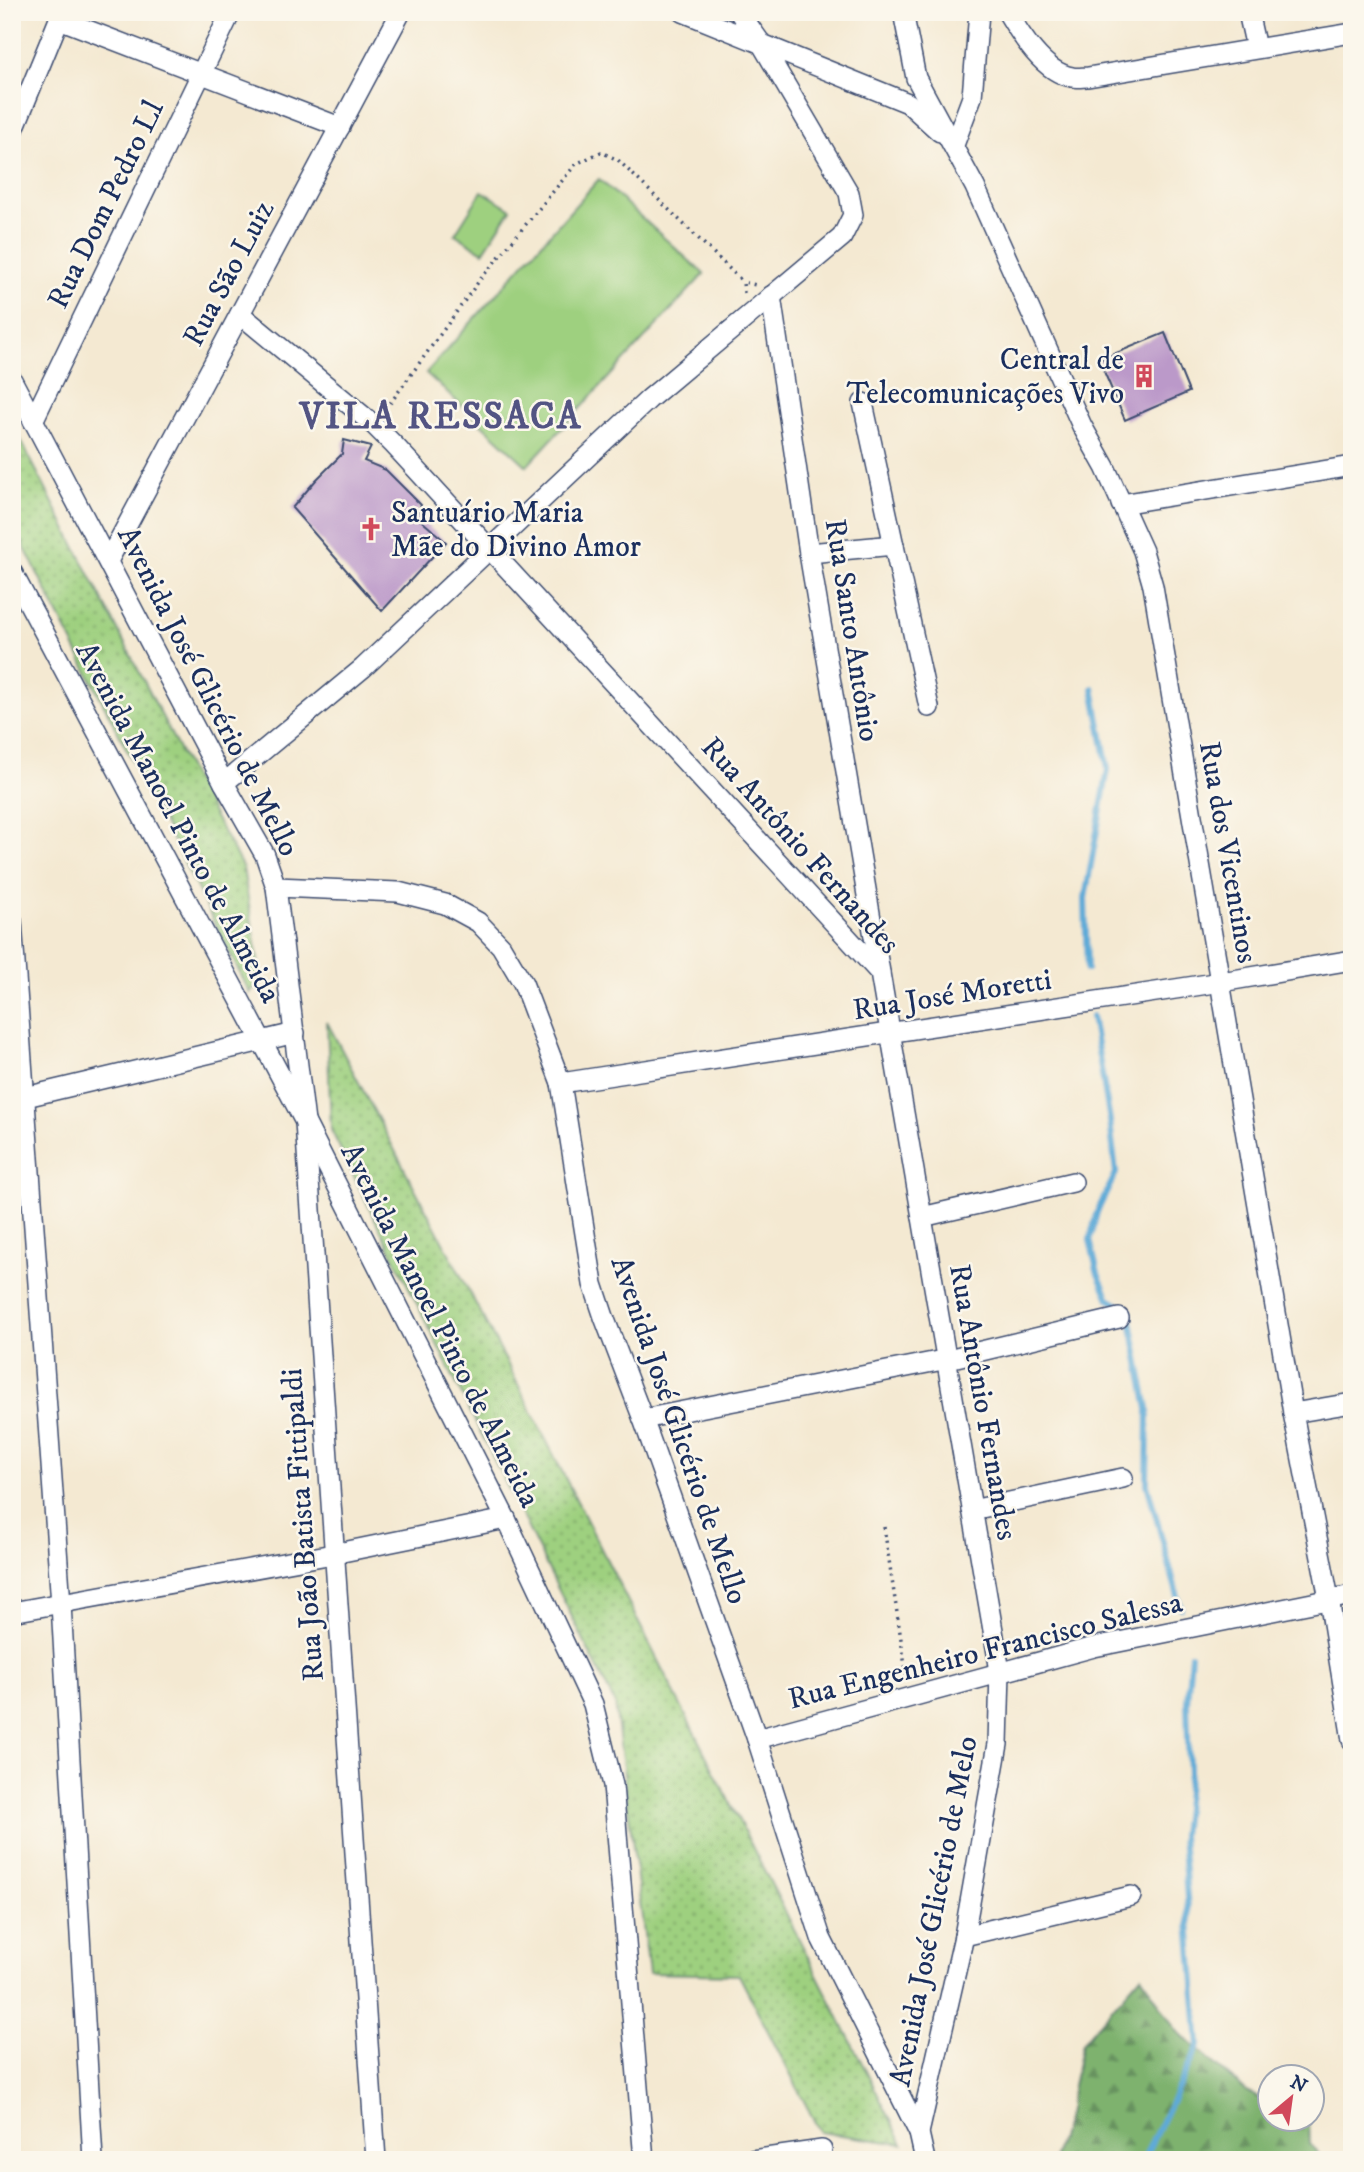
<svg xmlns="http://www.w3.org/2000/svg" width="1364" height="2172" font-family="'IM FELL DW Pica',serif">
<style>
.grass{fill:url(#grass-dots);stroke:#5c806e;stroke-width:2}
.forest{fill:url(#forest-firs);stroke:#4c7066;stroke-width:2}
.garden{fill:#9ed07f;stroke:#5c806e;stroke-width:2}
.lines{fill:none;stroke-linecap:round;stroke-linejoin:round}
.stream{stroke:#5faad7;stroke-width:6}
.building{fill:#bb99c9}
.minor-casing{stroke:#3c4b6f;stroke-width:22}
.path{stroke:#3c4b6f;stroke-width:3.5;stroke-dasharray:2 5;stroke-linecap:butt}
.minor{stroke:#fff;stroke-width:19}
.labels{text-anchor:middle;stroke-width:5;stroke-linejoin:round;paint-order:stroke}
.street-label{font-size:30px;fill:#1b2f5e;stroke:#fbf7ec}
.poi-label{font-size:30px;fill:#1b2f5e;stroke:#fbf7ec;text-anchor:end}
.district-label{font-size:37px;font-weight:bold;letter-spacing:2px;fill:#535483;stroke:#fbf7ec}
</style>
<defs>
<pattern id="grass-dots" width="8" height="8" patternUnits="userSpaceOnUse" patternTransform="scale(1.75)"><rect width="8" height="8" fill="#9ed07f"/><path d="M2 2h.1M6 6h.1" fill="none" stroke="#80a96b" stroke-width="1.8" stroke-linecap="round"/></pattern>
<pattern id="forest-firs" width="22" height="20" patternUnits="userSpaceOnUse" patternTransform="scale(1.75)"><rect width="22" height="20" fill="#7eb26e"/><path d="M5 1l3.5 6h-7zM16 11l3.5 6h-7z" fill="#66915e"/></pattern>
</defs>
<rect width="100%" height="100%" fill="#fbf7ec"/>
<filter id="ink" filterUnits="userSpaceOnUse"><feTurbulence type="fractalNoise" baseFrequency=".0143" numOctaves="2"/><feDisplacementMap in="SourceGraphic" scale="14" xChannelSelector="R" yChannelSelector="G"/><feConvolveMatrix kernelMatrix="1 2 1 2 8 2 1 2 1" color-interpolation-filters="sRGB"/></filter>
<filter id="wash" filterUnits="userSpaceOnUse"><feTurbulence type="fractalNoise" baseFrequency=".00686" numOctaves="4" result="noise"/><feDisplacementMap in="SourceGraphic" scale="28" xChannelSelector="R" yChannelSelector="G"/><feGaussianBlur stdDeviation="1.57" result="paint"/><feColorMatrix in="noise" values="0 0 0 0 0 0 0 0 0 0 0 0 0 0 0 0 0 1.4 0 .05"/><feComposite in="paint" operator="in"/></filter>
<g filter="url(#wash)">
<rect width="100%" height="100%" fill="#f4e9d2"/>
<g class="grass">
<polygon points="12,423 193,777 243,868 261,978 250,993 12,523"/>
<polygon points="327,1022 508,1365 903,2144 820,2132 739,1975 649,1973 615,1704 331,1130"/>
</g>
<polygon class="forest" points="1141,1975 1176,2030 1247,2092 1259,2098 1269,2097 1270,2120 1309,2120 1310,2144 1324,2160 1053,2160 1066,2119 1082,2043"/>
<g class="garden">
<polygon points="599,179 704,274 527,466 426,373"/>
<polygon points="482,191 511,209 483,252 455,234"/>
</g>
<g class="lines">
<g class="stream">
<polyline points="1087,970 1085,898 1108,769 1093,688"/>
<polyline points="1092,1016 1110,1121 1116,1173 1097,1212 1090,1240 1098,1274 1109,1299 1129,1311 1148,1409 1147,1484 1181,1608"/>
<polyline points="1143,2160 1199,2045 1182,1835 1189,1774 1187,1702 1191,1654"/>
</g>
</g>
<g id="blocks">
<g class="building">
<polygon points="1165,333 1189,392 1125,420 1099,360"/>
<polygon points="344,440 371,447 364,461 386,470 421,505 416,516 446,542 382,611 292,508 316,480 342,454"/>
</g>
</g>
</g>
<g filter="url(#ink)">
<use href="#blocks" fill-opacity="0" stroke="#3c4b6f" stroke-width="2"/>
<g class="lines">
<g class="minor-casing">
<g id="minor">
<polyline points="683,12 908,103 940,132"/>
<polyline points="903,12 916,78 975,187 1082,426 1105,467 1143,551 1153,586 1293,1413 1329,1599 1352,1740"/>
<path d="M1007,12C1020,34 1044,73 1072,77C1077,78 1083,77 1088,77L1352,33"/>
<polyline points="1248,12 1256,48"/>
<polyline points="59,19 340,127"/>
<polyline points="12,134 62,12"/>
<polyline points="954,145 972,97 979,12"/>
<polyline points="771,296 809,553 880,972"/>
<polyline points="240,314 374,425 394,445 880,973 1000,1671 998,1744 964,1936 919,2133 925,2160"/>
<polyline points="12,380 224,783 265,855 276,887 305,1122 376,2160"/>
<polyline points="863,403 929,707"/>
<polyline points="33,421 231,12"/>
<polyline points="1121,504 1352,466"/>
<polyline points="809,553 894,545"/>
<polyline points="108,561 401,12"/>
<polyline points="12,572 305,1122 506,1519 593,1704 613,1785 644,2160"/>
<polyline points="224,783 363,668 649,399 842,237 853,215 849,193 761,43 739,12"/>
<polyline points="276,887 398,892 445,904 478,922 501,946 523,983 561,1083 593,1284 604,1317 643,1419 757,1739 821,1938 919,2133"/>
<polyline points="12,921 61,1604 93,2160"/>
<polyline points="561,1083 1221,982 1352,960"/>
<polyline points="13,1100 295,1033"/>
<polyline points="922,1217 1073,1182"/>
<polyline points="1293,1413 1352,1403"/>
<polyline points="643,1419 948,1359 1119,1318"/>
<polyline points="972,1510 1123,1478"/>
<polyline points="12,1612 333,1554 506,1519"/>
<polyline points="757,1739 1094,1647 1352,1595"/>
<polyline points="964,1936 1131,1896"/>
<polyline points="752,2160 822,2150"/>
</g>
</g>
<g class="path">
<polyline points="744,293 743,282 756,285"/>
<polyline points="386,409 479,281 576,164 601,152 618,160 743,282"/>
<polyline points="884,1527 907,1679"/>
</g>
<use href="#minor" class="minor"/>
</g>
</g>
<defs>
<g id="building-bare" transform="scale(1.89)"><path d="M-4-6H4V6H1V3H-1V6H-4ZM-2.5-4.3h1.7v1.8h-1.7ZM.8-4.3h1.7v1.8H.8ZM-2.5-1h1.7V.8h-1.7ZM.8-1h1.7V.8H.8Z" fill="#d1495b" stroke="#fbf7ec" stroke-width="2.5" paint-order="stroke"/></g>
<g id="church-bare" transform="scale(1.89)"><path d="M-1.2-6h2.4v3.5h3.3v2.4h-3.3V6h-2.4V-.1h-3.3v-2.4h3.3Z" fill="#d1495b" stroke="#fbf7ec" stroke-width="2.5" paint-order="stroke"/></g>
</defs>
<g fill-rule="evenodd">
<use href="#building-bare" x="1144" y="376"/>
<use href="#church-bare" x="371" y="529"/>
</g>
<g class="labels">
<g class="street-label">
<text transform="translate(105 204) rotate(-64)" y="10">Rua Dom Pedro Ll</text>
<text transform="translate(228 273) rotate(-62)" y="10">Rua São Luiz</text>
<text transform="translate(853 630) rotate(81)" y="10">Rua Santo Antônio</text>
<text transform="translate(209 691) rotate(63)" y="10">Avenida José Glicério de Mello</text>
<text transform="translate(179 822) rotate(62)" y="10">Avenida Manoel Pinto de Almeida</text>
<text transform="translate(801 845) rotate(48)" y="10">Rua Antônio Fernandes</text>
<text transform="translate(1229 852) rotate(80)" y="10">Rua dos Vicentinos</text>
<text transform="translate(952 994) rotate(-9)" y="10">Rua José Moretti</text>
<text transform="translate(441 1325) rotate(63)" y="10">Avenida Manoel Pinto de Almeida</text>
<text transform="translate(984 1402) rotate(80)" y="10">Rua Antônio Fernandes</text>
<text transform="translate(680 1430) rotate(71)" y="10">Avenida José Glicério de Mello</text>
<text transform="translate(302 1525) rotate(-94)" y="10">Rua João Batista Fittipaldi</text>
<text transform="translate(985 1650) rotate(-14)" y="10">Rua Engenheiro Francisco Salessa</text>
<text transform="translate(933 1911) rotate(-79)" y="10">Avenida José Glicério de Melo</text>
</g>
<g class="poi-label">
<text x="1124" y="369">Central de<tspan x="1124" dy="34">Telecomunicações Vivo</tspan></text>
<text x="391" y="522" text-anchor="start">Santuário Maria<tspan x="391" dy="34">Mãe do Divino Amor</tspan></text>
</g>
<g class="district-label">
<text x="441" y="428">VILA RESSACA</text>
</g>
</g>
<rect width="1364" height="2172" fill="none" stroke="#fbf7ec" stroke-width="42"/>
<g transform="translate(1291 2098) rotate(29)"><circle r="33" fill="#fbf7ec" stroke="#a1a7b3" stroke-width="2"/>
<path d="M0-5L12 26L0 18L-12 26Z" fill="#d1495b"/>
<text y="-10" font-size="19" font-weight="bold" text-anchor="middle" fill="#1b2f5e">N</text>
</g>
</svg>
